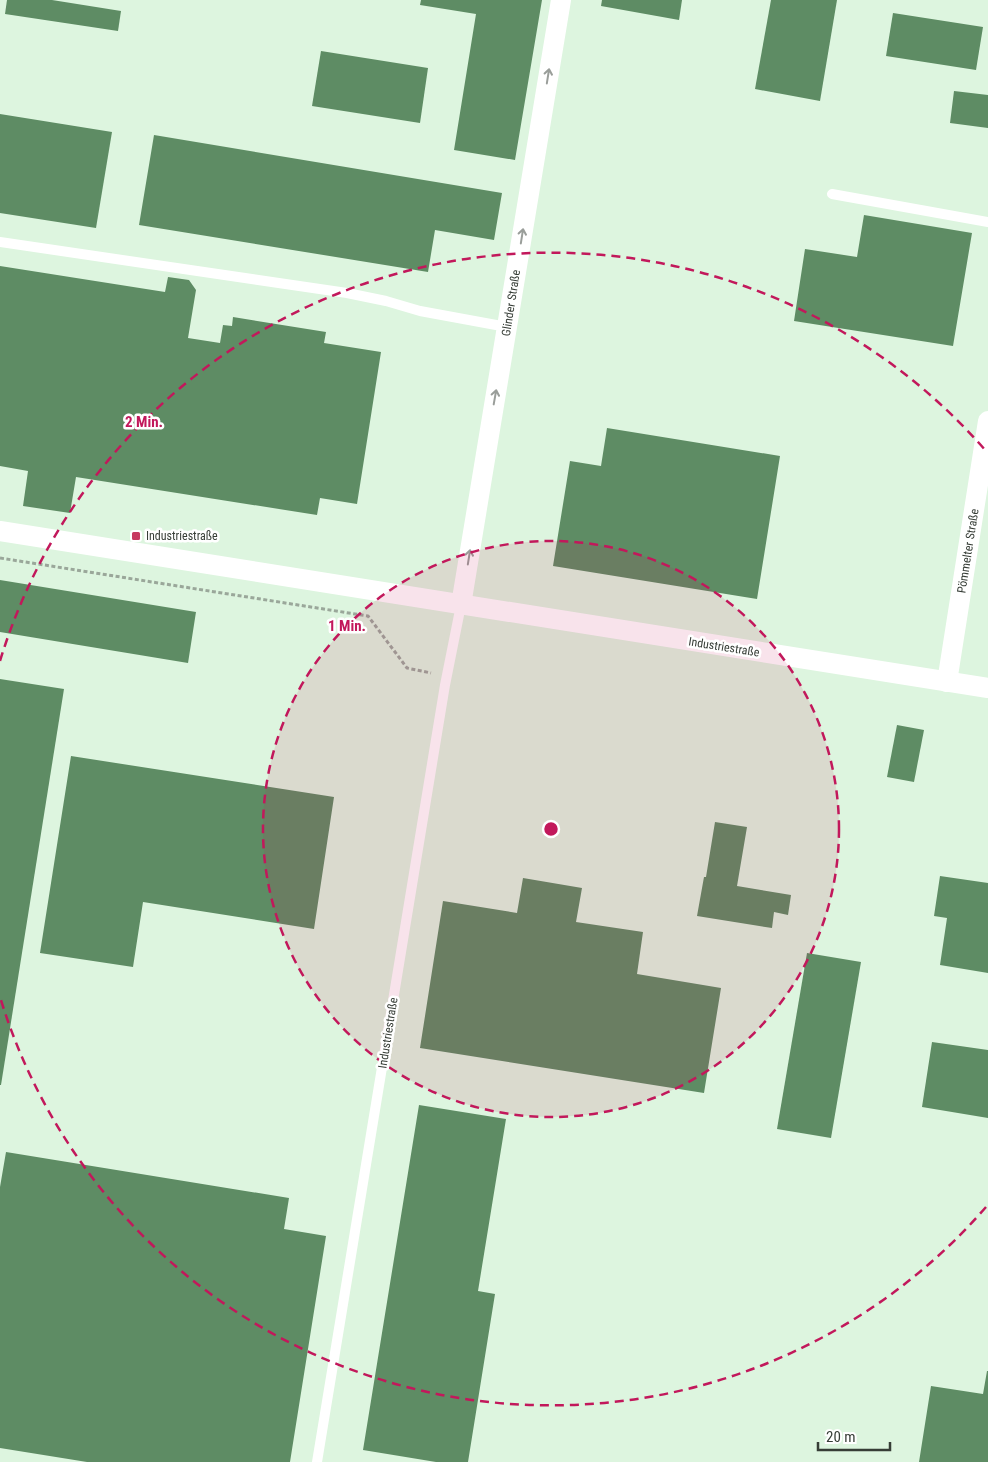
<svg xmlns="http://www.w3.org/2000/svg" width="988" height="1462" font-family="'Roboto Condensed',sans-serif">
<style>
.built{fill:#ddf5df}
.building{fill:#5e8c64}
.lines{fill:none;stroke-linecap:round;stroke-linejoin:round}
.path{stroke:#9aa79a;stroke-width:3;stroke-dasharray:4 2.5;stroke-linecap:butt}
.lane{stroke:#fff;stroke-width:10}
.street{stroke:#fff;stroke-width:20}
.oneway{stroke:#9a9e9a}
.ring{fill:none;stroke:#c2185b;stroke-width:2.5;stroke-dasharray:9 6}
.poi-dot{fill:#c73960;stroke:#fff;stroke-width:2}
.labels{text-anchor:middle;stroke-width:5;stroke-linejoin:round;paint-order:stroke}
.street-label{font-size:12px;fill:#363d36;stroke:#fff}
.poi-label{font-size:12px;fill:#363d36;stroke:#fff;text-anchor:start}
.centre{fill:#c2185b;stroke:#fff;stroke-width:2.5}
.ring-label{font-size:15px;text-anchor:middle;font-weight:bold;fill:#c2185b;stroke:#fff;stroke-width:5;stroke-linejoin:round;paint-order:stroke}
</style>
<rect width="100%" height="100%" fill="#edffee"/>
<rect class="built" x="0" y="0" width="988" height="1462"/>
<g class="building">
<polygon points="7,0 52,0 121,11 118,31 5,14"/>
<polygon points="421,0 542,0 515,160 454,150 476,14 420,5"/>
<polygon points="602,0 682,0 679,20 601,6"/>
<polygon points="771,0 837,0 820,101 755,89"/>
<polygon points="893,13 983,27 976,70 886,56"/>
<polygon points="321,51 428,68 420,123 312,106"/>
<polygon points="954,91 988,95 988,128 950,123"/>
<polygon points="0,114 112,132 96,228 0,213"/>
<polygon points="154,135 502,193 494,240 435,230 428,272 139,225"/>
<polygon points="864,215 972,233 953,346 794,321 805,249 857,257"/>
<polygon points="0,266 165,292 168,277 189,280 196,290 188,338 220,343 223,325 232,326 233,317 326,332 324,343 381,352 357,504 320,498 317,515 76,477 70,513 23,506 28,471 0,466"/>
<polygon points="607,428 780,456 757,599 553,566 570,461 601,466"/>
<polygon points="0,580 196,612 188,663 0,632"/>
<polygon points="0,679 64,689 1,1085 0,1085"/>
<polygon points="897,725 924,730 914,782 887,777"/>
<polygon points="71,756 334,797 314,929 143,902 133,967 40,953"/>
<polygon points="715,822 747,827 737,886 791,895 788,915 774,912 772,928 697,916 704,877 706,877"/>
<polygon points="940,876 988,883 988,973 940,965 947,918 934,916"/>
<polygon points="523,878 582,888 576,922 643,932 637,974 721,988 704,1093 420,1048 443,901 517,913"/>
<polygon points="807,953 861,962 831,1138 777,1129"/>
<polygon points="932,1042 988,1050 988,1118 922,1107"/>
<polygon points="419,1105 506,1119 478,1291 495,1294 468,1462 436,1462 363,1450"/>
<polygon points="6,1152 289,1198 284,1229 326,1236 290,1462 87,1462 0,1448 0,1187"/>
<polygon points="987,1371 988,1371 988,1462 919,1462 931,1386 983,1394"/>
</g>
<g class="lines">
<polyline class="path" points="0,558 368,616 407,668 431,673"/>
<g class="lane">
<polyline points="832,194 988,222"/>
<polyline points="0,242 347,293 386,301 420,311 507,327"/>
<polyline points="317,1462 445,685 461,605"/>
</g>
<g class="street">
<polyline points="0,531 988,688"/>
<polyline points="461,605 561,0"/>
<polyline points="947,682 988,421"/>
</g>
</g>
<defs><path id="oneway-shaft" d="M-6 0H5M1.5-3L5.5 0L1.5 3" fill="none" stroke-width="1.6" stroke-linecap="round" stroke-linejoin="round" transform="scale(1.25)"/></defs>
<g class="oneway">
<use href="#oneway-shaft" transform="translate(548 76) rotate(-81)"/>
<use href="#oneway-shaft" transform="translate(522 236) rotate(-81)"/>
<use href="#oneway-shaft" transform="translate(495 397) rotate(-80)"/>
<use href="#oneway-shaft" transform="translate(469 557) rotate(-81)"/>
</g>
<circle cx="551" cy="829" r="288" fill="#c2185b" fill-opacity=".12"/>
<g class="ring">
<circle cx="551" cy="829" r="288"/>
<path d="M986 1207A576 576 0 0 1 0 997M0 661A576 576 0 0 1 986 451"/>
</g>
<rect class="poi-dot" x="131" y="531" width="10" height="10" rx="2.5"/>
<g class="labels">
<g class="street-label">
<text transform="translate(511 303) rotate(-81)" y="4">Glinder Straße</text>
<text transform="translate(968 551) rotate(-81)" y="4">Pömmelter Straße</text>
<text transform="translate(724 647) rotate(9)" y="4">Industriestraße</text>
<text transform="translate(388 1033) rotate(-81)" y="4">Industriestraße</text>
</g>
<g class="poi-label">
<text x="146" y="540">Industriestraße</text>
</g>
</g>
<circle cx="551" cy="829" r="8" class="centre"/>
<g class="ring-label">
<text x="144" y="427">2 Min.</text>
<text x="347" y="631">1 Min.</text>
</g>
<path d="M818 1442v8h72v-8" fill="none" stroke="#363d36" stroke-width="2.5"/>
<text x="826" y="1442" font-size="15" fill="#363d36" stroke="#ffffff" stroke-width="4" paint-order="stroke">20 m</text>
</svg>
